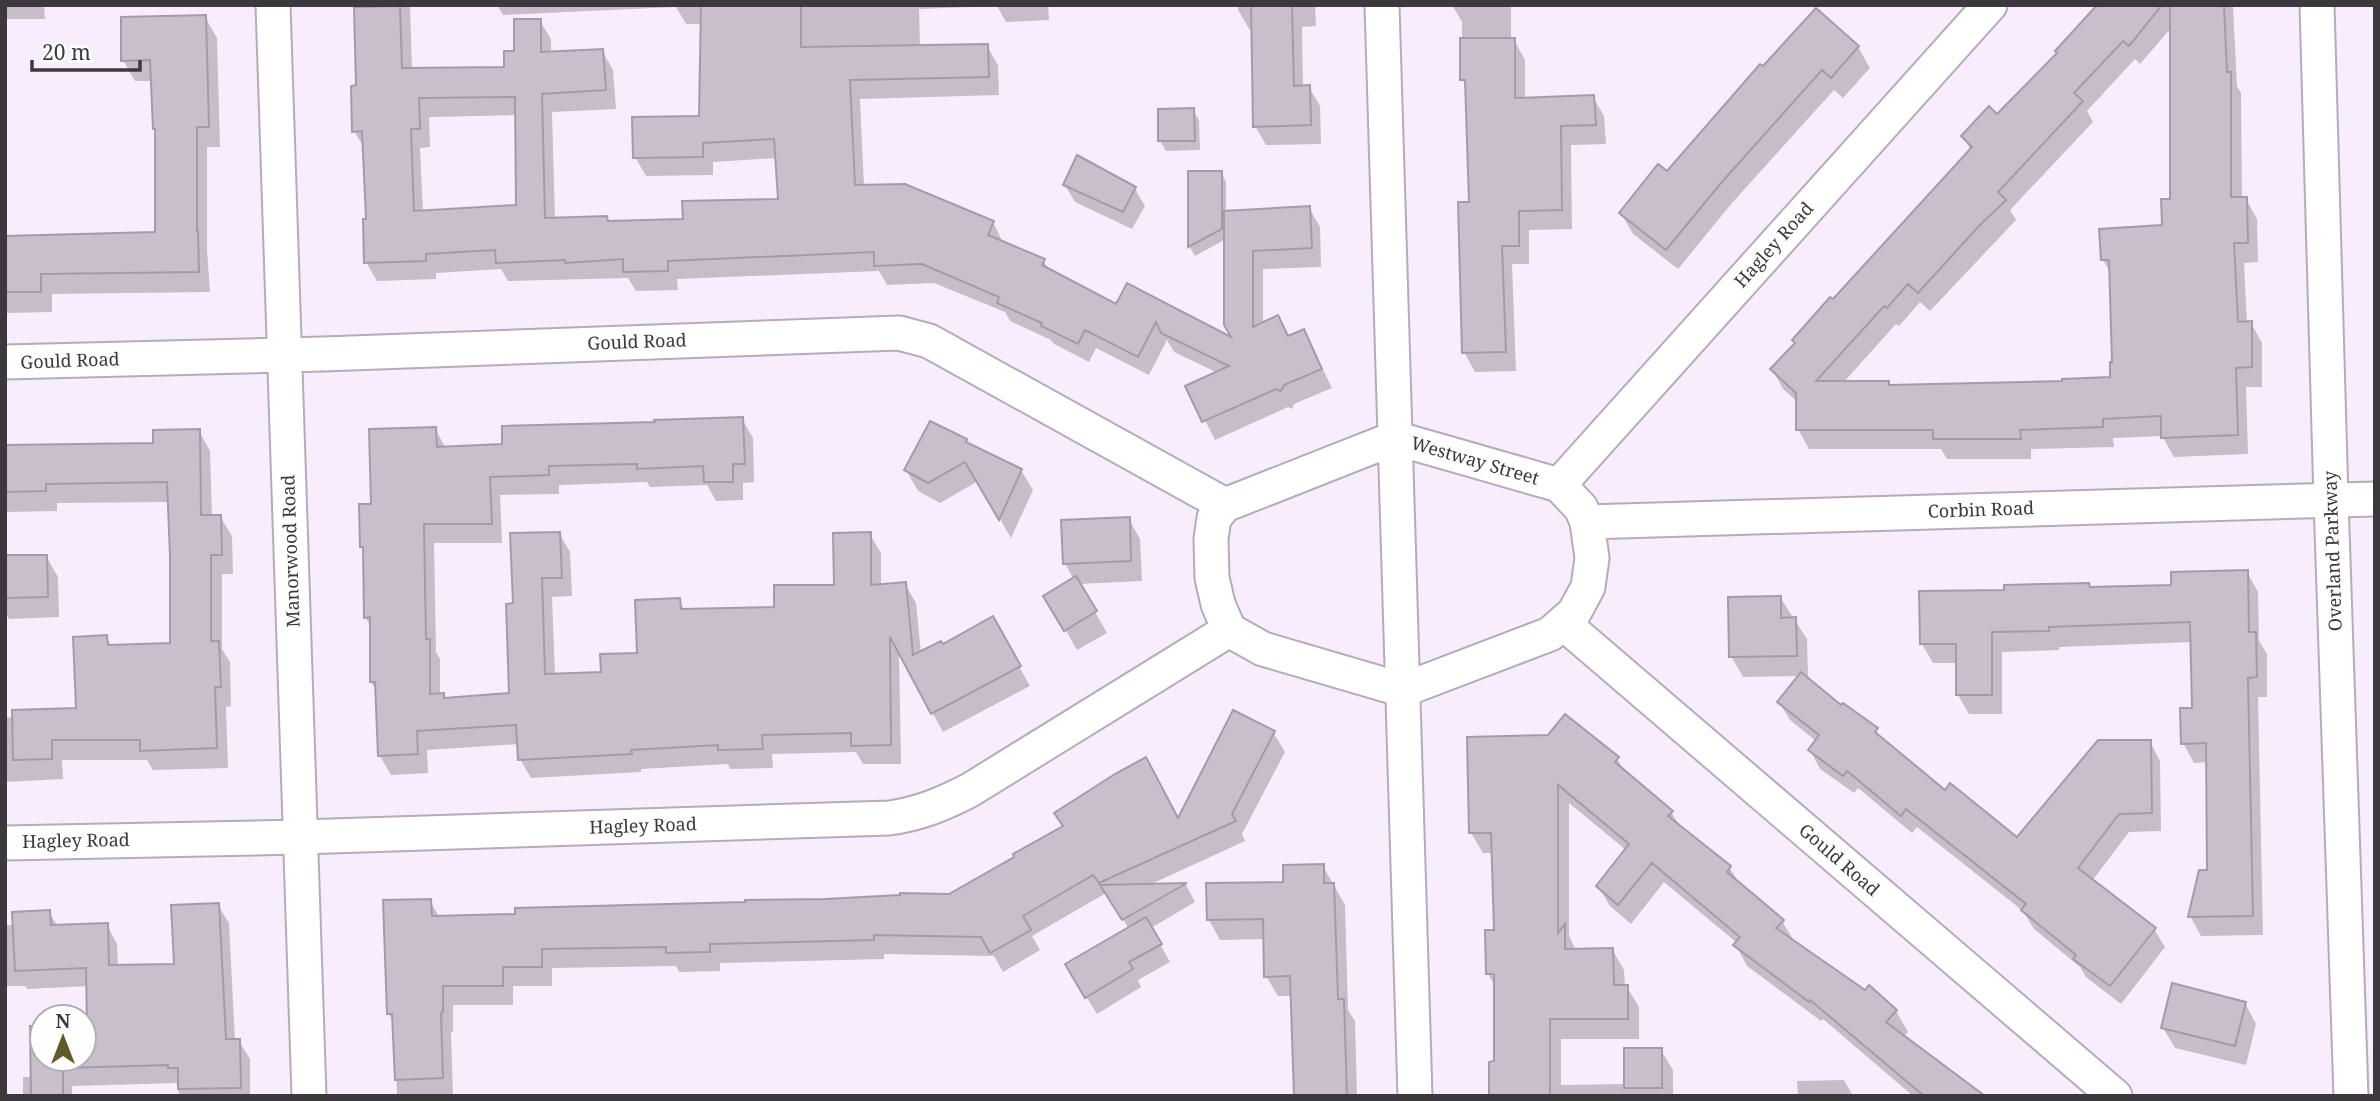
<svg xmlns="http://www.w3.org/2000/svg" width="2380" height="1101" font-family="'Noto Serif',serif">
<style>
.shadow{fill:#0003;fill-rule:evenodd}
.building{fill:#c9becc;stroke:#a59ba8;stroke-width:2;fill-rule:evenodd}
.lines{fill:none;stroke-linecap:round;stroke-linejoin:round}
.street-casing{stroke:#b6abb9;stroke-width:37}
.street{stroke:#fff;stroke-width:33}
.labels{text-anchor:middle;stroke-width:5;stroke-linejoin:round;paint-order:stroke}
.street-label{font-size:18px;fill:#3d383e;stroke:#fefefe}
</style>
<rect width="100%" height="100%" fill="#f8edfc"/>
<g class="shadow">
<polygon points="5,5 44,5 45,19 5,19"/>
<path d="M357,5H410L412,70L506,68L540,21L551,39V54L602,51L613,70L616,109L552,112L555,220L606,218L609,222L684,220L780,200L777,158L713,162V175L646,176L635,157L701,117L702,24H686L676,7L503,15L497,5H1048L1049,20L1006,22L997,6L919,9L920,46H987L998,65L999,95L860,99L864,187L993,222L1003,243L1043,260L1049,270L1117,306L1235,341L1226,239L1195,256L1189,246V172H1221L1226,182V213L1309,208L1320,227L1321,267L1263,269V324L1289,338L1304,331L1332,388L1294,404L1292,409L1288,407L1215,440L1188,387L1218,373L1174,352L1167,340L1149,375L1096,348L1089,362L1054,344L1051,340L1010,321L1005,312L934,283L887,285L879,271L677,279L678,290L636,291L628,278L508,281L501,269L436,273V279L377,281L366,262L368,221L365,149L354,131L358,87ZM517,115L518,206L423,212L420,148L430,147L429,117Z"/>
<polygon points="1238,5 1315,5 1316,26 1302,27 1303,87 1309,87 1320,106 1321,144 1266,145 1255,126 1253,29 1249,29 1238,10"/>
<polygon points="1452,5 1511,5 1511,40 1514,40 1525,60 1525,99 1593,97 1604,116 1606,144 1571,145 1572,229 1529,230 1529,264 1512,264 1516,371 1475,372 1464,352 1471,204 1467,87 1462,79 1462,22"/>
<path d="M2101,5H2232L2233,7L2237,86L2241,93L2242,199H2246L2257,219L2258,262L2244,263L2247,323H2251L2262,343V387H2246L2248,454L2174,457L2162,436L2113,438L2114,447L2031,449V459H1947L1941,449H1809L1798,429V402L1783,389L1772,369L1971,151L1963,136L1997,117L2058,54ZM2172,27V200L2164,227L2103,260L2111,274L2114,364L2112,379L2064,383L1890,387L1888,383H1843L1896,324L1899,326L1920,302L1930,311L2016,220L2010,210L2093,122L2087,111L2135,59L2140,64Z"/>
<polygon points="1816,10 1858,47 1870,68 1843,98 1834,90 1732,203 1678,269 1633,234 1621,213 1667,174"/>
<polygon points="205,17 217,38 220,147 207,147 207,250 210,292 52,294 52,312 5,313 5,237 157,234 157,132 153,81 135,81 123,60"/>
<polygon points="1193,110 1199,120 1200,150 1166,151 1160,141"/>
<polygon points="1065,185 1135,189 1145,206 1132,229 1075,202"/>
<polygon points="742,419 753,438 754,482 743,483 743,500 716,501 707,485 650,487 647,482 559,485 559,494 500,495 502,543 434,543 436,652 440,659 440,695 445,700 511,694 514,605 559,533 570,552 572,596 552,597 555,675 603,674 639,655 679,600 685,611 775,609 836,587 870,534 881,553 881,586 905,584 916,603 921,653 943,647 992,619 1030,686 943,732 899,652 901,764 863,764 856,752 772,754 773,768 730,769 728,764 641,769 641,772 531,778 520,759 519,744 427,750 428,773 391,775 380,756 378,693 371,682 371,627 365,617 365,552 361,546 373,506 435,429 446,448 504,445 656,424"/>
<polygon points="199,431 210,451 212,516 220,516 232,536 233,574 222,574 222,649 230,662 231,706 226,707 228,768 153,770 147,760 62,760 63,779 5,782 5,718 78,709 106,637 112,647 172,644 169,502 57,503 57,511 5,512 5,447 155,445"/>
<polygon points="966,441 969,446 1021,470 1033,490 1011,538 978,481 940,503 918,491 906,470"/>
<polygon points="1129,519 1140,539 1142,581 1079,584 1107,633 1077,650 1046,596 1074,580 1065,563"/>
<polygon points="46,556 58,577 59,617 9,619 5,612 5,557"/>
<polygon points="2247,572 2258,592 2259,641 2267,654 2267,697 2258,697 2263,935 2201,936 2190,916 2209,872 2208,762 2194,763 2183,743 2194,709 2193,642 2059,647 2059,650 2002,652 2002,714 1969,714 1958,695 1958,663 1933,663 1922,644 2091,588 2173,587"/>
<polygon points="1780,597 1807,639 1808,676 1804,676 1841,708 1876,730 1883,742 1945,792 2017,839 2150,742 2160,761 2161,831 2129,832 2092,881 2154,929 2165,947 2121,1004 2086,977 2080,967 2034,929 2023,911 1917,827 1912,833 1858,788 1854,793 1820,769 1810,750 1816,741 1790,720 1779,702 1800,676 1743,677 1731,656"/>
<polygon points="1273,732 1285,752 1242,834 1245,841 1147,886 1186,885 1195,902 1151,928 1170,962 1138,980 1141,987 1097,1014 1077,982 1129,929 1106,893 1032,936 1040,950 1003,972 994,956 884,954 884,959 720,963 720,971 679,972 676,966 552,968 552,986 513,986 513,1005 453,1005 453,1032 451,1032 453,1096 397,1096 395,1024 389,1014 430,901 440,918 949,896 1179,821"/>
<polygon points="1469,739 1617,759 1627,775 1671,812 1681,828 1730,868 1740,885 1782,921 1794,941 1896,1011 1908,1032 1903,1037 1982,1096 1913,1096 1823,1019 1821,1021 1747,966 1736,945 1737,943 1664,882 1631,924 1610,906 1598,886 1626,850 1569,803 1569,935 1576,951 1612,949 1624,970 1625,987 1627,987 1639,1007 1639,1039 1561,1039 1561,1085 1626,1084 1661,1050 1673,1070 1673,1096 1491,1096 1496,1063 1496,988 1488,974 1496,931 1493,853 1483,853 1471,833"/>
<polygon points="1323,866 1345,905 1348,1010 1355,1021 1357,1096 1296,1096 1293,996 1278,996 1266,976 1265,939 1220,940 1209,920"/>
<polygon points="218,905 229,923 235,1041 239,1041 250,1059 250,1096 179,1096 178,1083 72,1086 72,1096 23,1096 23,1077 32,1077 42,1027 42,1059 84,1059 84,1026 89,1026 88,986 27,989 25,986 5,986 5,925 15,925 49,912 58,927 107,925 117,944 118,966 175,965"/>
<polygon points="2245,1003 2256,1024 2246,1065 2175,1048 2163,1028"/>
<polygon points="1844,1080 1853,1096 1798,1096 1797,1081"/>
</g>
<g class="building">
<path d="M701,5H801V47L988,44L989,77L850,80L855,185L905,184L994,221L988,235L1045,259L1042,265L1116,304L1127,283L1231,337L1224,325V211L1310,206L1312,248L1253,251V327L1278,315L1288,336L1304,329L1322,369L1284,385L1281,391L1276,389L1202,422L1185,386L1229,366L1161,333L1156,322L1138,357L1085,330L1078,344L1041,326L1042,323L997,303L999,297L922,264L874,266V252L668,261V271L623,272V259L565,263V260L496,263L495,250L426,254V261L364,263L363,219H366L362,131L352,132L351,86L356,85L354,7L400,6L402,68L504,67V51H514V19H541V52L603,49L606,90L542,94L545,218L607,216L608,221L683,219L682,201L778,199L774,139L703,143V157L633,158L632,117L699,116ZM515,97L516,205L414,211L411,129H420L419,98Z"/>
<polygon points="1251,5 1292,5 1294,86 1310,85 1311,125 1253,127"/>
<polygon points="2097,5 2162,5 2129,46 2123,41 2074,93 2083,101 1998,192 2006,200 1978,227 1918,293 1908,284 1887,308 1884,306 1816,381 1889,381 1889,385 2062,381 2062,379 2110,377 2110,362 2112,362 2109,260 2101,260 2099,229 2162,225 2161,199 2170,199 2170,5 2224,5 2227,72 2231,72 2231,197 2247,197 2248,243 2234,243 2238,322 2252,321 2252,367 2236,368 2238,435 2161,438 2161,416 2103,419 2103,427 2020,430 2021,439 1933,439 1933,430 1796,430 1796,393 1770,369 1795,343 1792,340 1830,297 1833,299 1972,147 1961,136 1989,106 1997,114 2057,53 2055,51"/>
<polygon points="1816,8 1859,46 1831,78 1822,70 1721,183 1666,250 1619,213 1658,164 1667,171 1760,64 1763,66"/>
<polygon points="206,15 209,127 197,127 197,231 198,231 199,272 41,274 41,292 5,292 5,236 155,232 155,129 153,129 150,60 121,61 121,17"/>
<polygon points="1460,38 1515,38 1515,98 1594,95 1596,125 1561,126 1562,210 1519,211 1519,246 1502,246 1506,352 1462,353 1458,202 1469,202 1465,80 1460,80"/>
<polygon points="1194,108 1195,141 1158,141 1158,109"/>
<polygon points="1077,155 1136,187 1123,212 1063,185"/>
<polygon points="1188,171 1222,171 1222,229 1188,247"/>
<polygon points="743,417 745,464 733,464 733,482 704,482 703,466 637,469 637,464 549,466 549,475 490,477 492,524 424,524 426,639 430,639 430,694 444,693 444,698 509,693 506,604 513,603 510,533 560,532 562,578 542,578 545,674 601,672 600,654 637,653 635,600 680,598 681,609 774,607 774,585 834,585 833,533 871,532 871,585 906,582 913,655 941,641 943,644 993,616 1021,666 931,714 890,637 891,745 851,746 851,733 762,735 763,749 718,750 718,745 631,750 632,754 518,760 516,725 417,731 418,754 378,756 375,682 370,682 370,617 364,618 363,547 360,547 359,504 371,504 369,429 436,427 437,447 502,444 502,426 655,422 654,420"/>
<polygon points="930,421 967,439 966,442 1022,469 999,520 965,462 928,483 904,470"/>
<polygon points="200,429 201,515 221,515 222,555 211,555 211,641 219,641 221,687 215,687 217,748 140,751 140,740 52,740 52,759 13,760 12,710 76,708 73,637 107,635 108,645 170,643 170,555 167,482 46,484 46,491 5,492 5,445 153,443 153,430"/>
<polygon points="1130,517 1131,561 1063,564 1061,520"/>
<polygon points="5,555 47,555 48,597 5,598"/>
<polygon points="2248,570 2249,632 2256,632 2257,677 2248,678 2253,916 2188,917 2199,870 2207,870 2206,743 2181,744 2180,708 2192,708 2190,622 2049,627 2049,631 1992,632 1992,695 1956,695 1956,644 1920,644 1919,591 2004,590 2004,585 2089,583 2090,587 2171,585 2171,572"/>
<polygon points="1076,576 1097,611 1064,631 1043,596"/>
<polygon points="1781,596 1781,618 1796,617 1797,656 1729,657 1728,597"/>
<polygon points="1801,672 1841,705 1843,703 1878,728 1875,732 1945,790 1950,783 2017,837 2098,740 2151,740 2152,813 2119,814 2078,868 2156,928 2110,986 2073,959 2076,955 2021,910 2026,904 1906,809 1901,816 1847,771 1843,776 1808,750 1819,735 1777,702"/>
<polygon points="1233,710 1275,731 1232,814 1236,821 1099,883 1093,875 1023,916 1031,930 990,953 981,937 874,935 874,940 710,944 710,952 666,953 666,947 542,949 542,967 503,967 503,986 443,986 443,1012 441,1013 443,1078 395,1080 392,1014 387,1014 383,900 431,899 432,916 515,914 515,908 745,902 745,900 825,899 900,895 900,893 949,894 1014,857 1013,854 1063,826 1054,813 1115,774 1146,757 1178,818"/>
<polygon points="1565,714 1619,757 1615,762 1673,811 1668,816 1731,866 1727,872 1784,920 1776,928 1865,990 1869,985 1897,1010 1886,1022 1985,1096 1924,1096 1810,1000 1809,1002 1733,945 1740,937 1652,863 1618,905 1596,886 1629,844 1558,785 1558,933 1565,924 1565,949 1613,948 1614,985 1628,985 1628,1019 1550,1019 1550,1096 1489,1096 1489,1062 1494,1061 1494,974 1486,974 1485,930 1494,930 1491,833 1469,833 1467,737 1548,735"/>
<polygon points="1324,864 1324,883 1334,883 1338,999 1344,999 1347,1096 1294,1096 1290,976 1264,977 1263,919 1207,920 1206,883 1283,882 1283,865"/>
<polygon points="1187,883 1122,920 1100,885"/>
<polygon points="219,903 226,1039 240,1039 241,1088 178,1089 178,1068 168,1068 168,1065 63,1068 63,1096 31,1096 30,1026 42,1026 42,1059 84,1059 84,1025 87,1025 86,968 15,971 12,912 50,910 51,925 108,923 109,965 174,964 171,905"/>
<polygon points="1146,917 1162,944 1129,962 1133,969 1085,998 1065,964"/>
<polygon points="2172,983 2246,1002 2235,1046 2161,1028"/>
<rect x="1624" y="1048" width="38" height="40"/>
</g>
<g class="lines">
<g class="street-casing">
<g id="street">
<polyline points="273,5 309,1096"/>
<polyline points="1382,5 1415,1096"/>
<polyline points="2317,5 2331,500 2351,1096"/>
<polyline points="5,362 323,354 899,333 929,341 1225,505"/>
<polygon points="1395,438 1559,485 1581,508 1587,522 1592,558 1588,587 1574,613 1550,634 1403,690 1263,649 1229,630 1218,604 1212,578 1211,539 1214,518 1225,505"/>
<polyline points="1559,485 1990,5"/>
<polyline points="1587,522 2375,499"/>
<polyline points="1563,623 2115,1096"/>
<path d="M5,843L300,837L889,818C919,814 943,804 970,790L1229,630"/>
</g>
</g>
<use href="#street" class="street"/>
</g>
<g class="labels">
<g class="street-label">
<text transform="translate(1774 245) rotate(-48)" y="6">Hagley Road</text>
<text transform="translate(637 342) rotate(-2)" y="6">Gould Road</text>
<text transform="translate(70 361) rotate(-2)" y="6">Gould Road</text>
<text transform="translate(1475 461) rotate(16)" y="6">Westway Street</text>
<text transform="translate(1981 510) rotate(-2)" y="6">Corbin Road</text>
<text transform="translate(291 551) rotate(-92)" y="6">Manorwood Road</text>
<text transform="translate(2333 551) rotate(-92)" y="6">Overland Parkway</text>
<text transform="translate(643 826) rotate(-2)" y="6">Hagley Road</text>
<text transform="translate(76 841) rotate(-1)" y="6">Hagley Road</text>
<text transform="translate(1839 860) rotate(41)" y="6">Gould Road</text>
</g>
</g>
<rect width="2380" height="1101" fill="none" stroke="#3d383e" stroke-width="14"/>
<g transform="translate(63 1038)"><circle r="33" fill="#fefefe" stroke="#b1afb1" stroke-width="2"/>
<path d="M0-5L12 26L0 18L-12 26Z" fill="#615b27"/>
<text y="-10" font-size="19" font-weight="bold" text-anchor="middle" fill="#3d383e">N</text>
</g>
<path d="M32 60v10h108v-10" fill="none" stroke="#3d383e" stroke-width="3.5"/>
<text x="42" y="60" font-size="21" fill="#3d383e" stroke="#fefefe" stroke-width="5" paint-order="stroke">20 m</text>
</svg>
